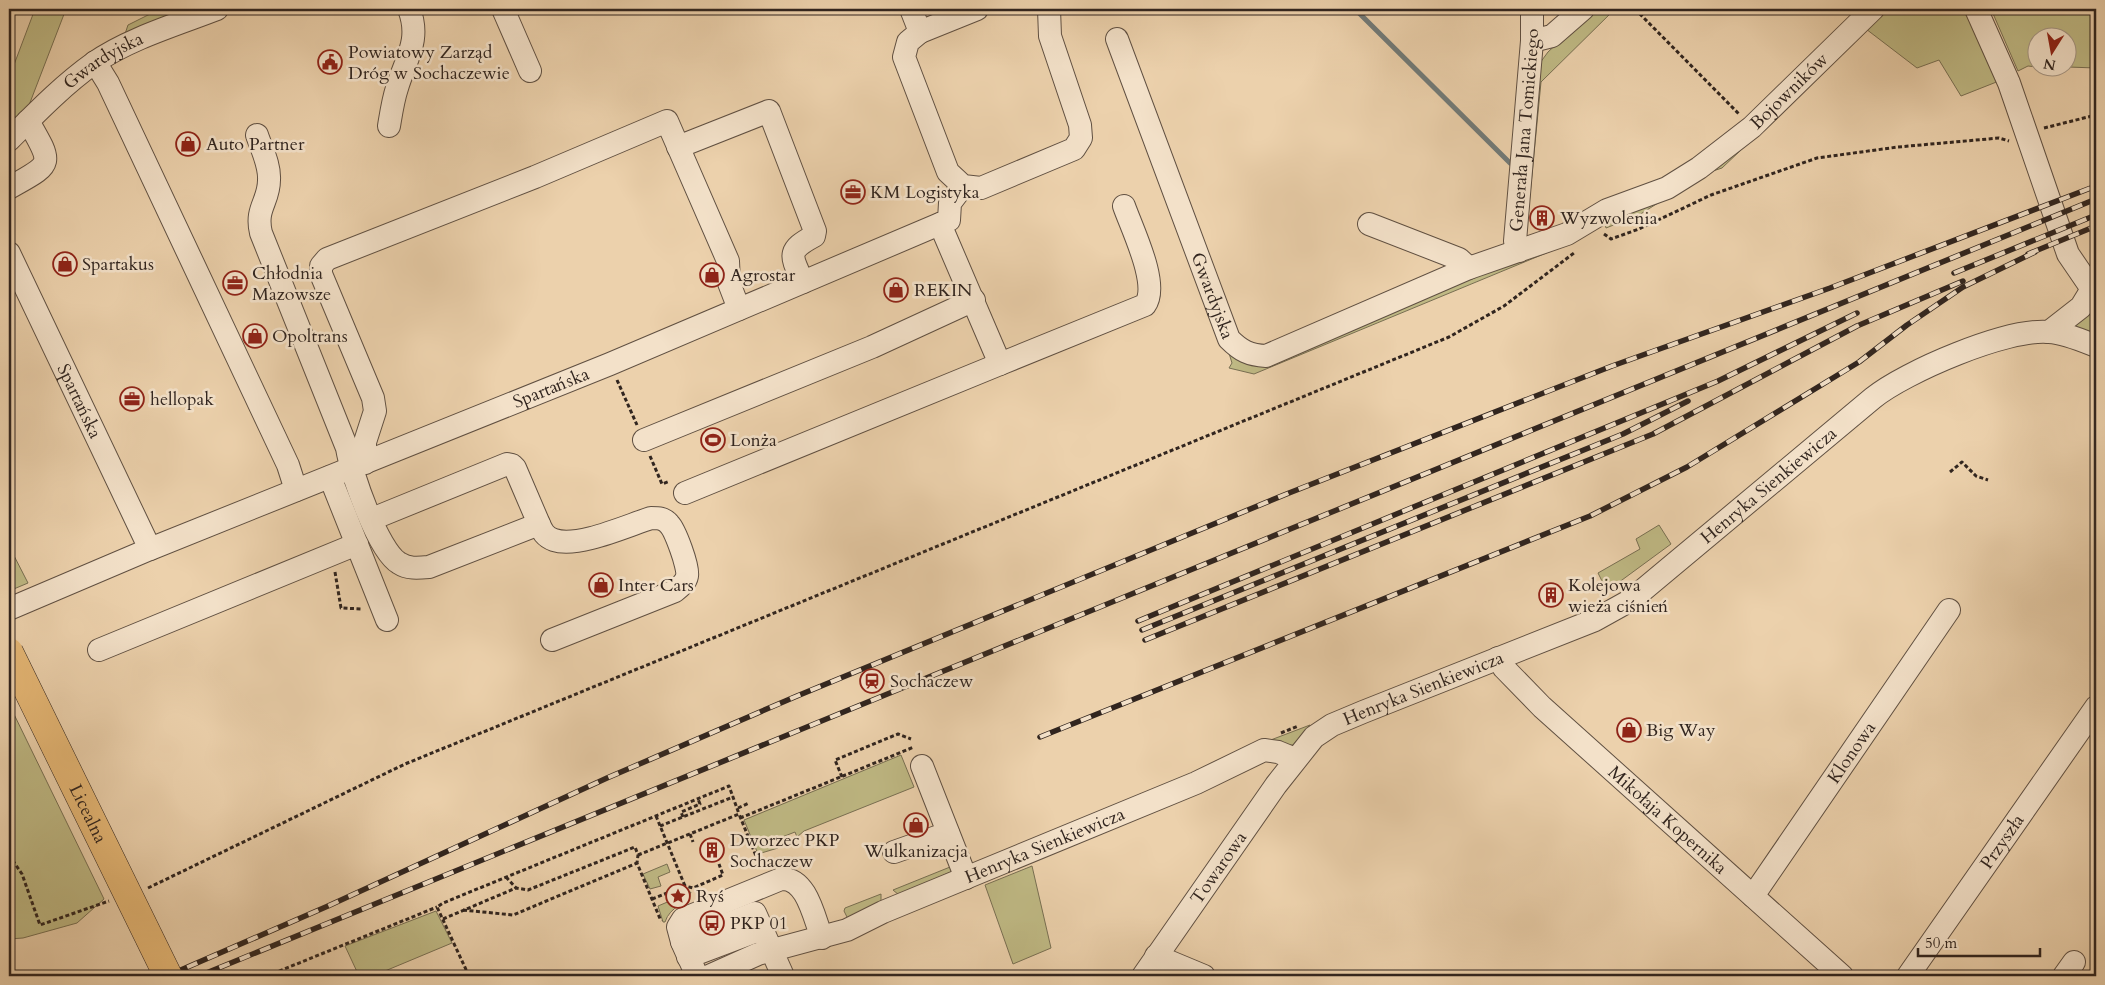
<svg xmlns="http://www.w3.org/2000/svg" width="2105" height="985" font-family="Cardo,serif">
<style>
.green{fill:#bfb984;stroke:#786f52}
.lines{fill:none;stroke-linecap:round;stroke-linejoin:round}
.stream{stroke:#727b79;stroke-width:5}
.minor-casing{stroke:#605042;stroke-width:24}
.path{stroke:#31251f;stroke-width:3;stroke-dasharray:4 2.5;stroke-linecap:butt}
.minor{stroke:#f3e1c9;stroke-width:22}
.rail-casing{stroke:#31251f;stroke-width:5.5}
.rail{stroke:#f3e1c9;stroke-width:4;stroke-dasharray:11;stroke-linecap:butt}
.major-bridge-casing{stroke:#31251f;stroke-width:29;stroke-linecap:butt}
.major-bridge{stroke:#e6b876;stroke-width:28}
.labels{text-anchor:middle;stroke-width:5;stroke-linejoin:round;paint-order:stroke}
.poi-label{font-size:18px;fill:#31251f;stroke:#f3e1c9;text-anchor:start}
.street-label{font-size:18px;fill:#31251f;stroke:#f3e1c9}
</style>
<rect width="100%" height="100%" fill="#ecd1ac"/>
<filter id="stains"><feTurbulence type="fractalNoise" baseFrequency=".004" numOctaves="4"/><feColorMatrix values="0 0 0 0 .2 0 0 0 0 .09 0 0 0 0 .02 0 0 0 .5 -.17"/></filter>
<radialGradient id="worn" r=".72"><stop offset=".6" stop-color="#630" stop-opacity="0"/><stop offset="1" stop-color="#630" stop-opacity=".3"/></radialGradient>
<g class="green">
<polygon points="35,9 66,9 26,113 9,126 9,78"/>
<polygon points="160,9 194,9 124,37 128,25"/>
<polygon points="1594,9 1615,9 1541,82 1526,236 1535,237 1535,240 1526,236 1537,67 1548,52"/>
<polygon points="1886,9 1966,9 1999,81 1961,96 1939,60 1917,68 1866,29"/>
<polygon points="1991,9 2096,9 2096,68 2068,67 2068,38 2038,38 2037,67 2028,66 2018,71"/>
<polygon points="1761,131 1722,168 1704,174 1639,215 1606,228 1605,224"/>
<polygon points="1580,239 1254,374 1229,368 1232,363 1228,350 1244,360"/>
<polygon points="2088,311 2096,314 2096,337 2077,330 2073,323"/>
<polygon points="1659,525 1671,544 1607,591 1598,573 1640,549 1636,539"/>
<polygon points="9,546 28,583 9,591"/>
<polygon points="9,704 104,899 77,923 23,938 9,939"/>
<polygon points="1310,725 1293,745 1255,746"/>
<polygon points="901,755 914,787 804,831 797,837 795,832 777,839 778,848 758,854 744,820"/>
<polygon points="667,864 670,872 658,877 661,886 650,889 643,874"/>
<polygon points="955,865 955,870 899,895 893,890"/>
<polygon points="1032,866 1051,948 1013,964 985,885"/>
<path d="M691,892C687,904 670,906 665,922H663L658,906Z"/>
<polygon points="881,894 881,903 848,919 844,911 845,908"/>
<polygon points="436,911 452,943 373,976 359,976 345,946"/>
</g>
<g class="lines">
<polyline class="stream" points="1355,9 1510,163"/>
<g class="minor-casing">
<g id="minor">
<polyline points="503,9 530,71"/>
<polyline points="911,9 920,32 908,42 904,57 948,172 963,186 981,188 1074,149 1081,138 1080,125 1050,36 1049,9"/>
<polyline points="1976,9 2009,83 2068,254 2096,295"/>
<polyline points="920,32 977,9"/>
<path id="s1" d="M1117,39L1229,339C1241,351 1249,355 1266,356L1469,268L1567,234L1607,210L1667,188L1699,168L1752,127L1873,9"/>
<polyline points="1532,41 1552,36 1583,9"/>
<polyline points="95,62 108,83 288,465 296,490"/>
<path d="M389,126C391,114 393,100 397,88C406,58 421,40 409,9"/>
<path d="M257,135C262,150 270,165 269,180C269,202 255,208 261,233L347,448C351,472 378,551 399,563C408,569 418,568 429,567L539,524L515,468L512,465L507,464L372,519"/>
<path id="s2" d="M9,140C36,113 63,85 94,63C128,39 178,24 217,9"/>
<path d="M678,147L769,111L815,231L814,236C786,251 791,256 803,282"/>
<path d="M9,188C53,163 54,166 28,121"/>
<path d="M940,224L1000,364L1145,305C1160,285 1132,229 1124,206"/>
<polyline points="1369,224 1459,259 1469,268"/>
<path id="s3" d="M1519,251L1515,241L1532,41V9"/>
<path id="s4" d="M9,253L150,549L610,364L949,220L950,203L963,186"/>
<polyline points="2049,332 2081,307 2092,289"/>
<polyline points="644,440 872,347 974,300"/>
<polyline points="365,463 365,442 375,411 373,398 321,274 321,266 327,259 535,177 667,121 728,261 729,283 739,309"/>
<polyline points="330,477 387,620"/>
<polyline points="685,493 1000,364"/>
<path d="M539,524C542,531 545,537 554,540C578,548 626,526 651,518C658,518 664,518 669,524C675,530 689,567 687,576C686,582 680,587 675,591L552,640"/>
<polyline points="9,609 150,549"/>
<polyline points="99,650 357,544"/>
<path id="s5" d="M1498,658L1504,668L1542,707L1842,976"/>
<polyline points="922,766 966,878"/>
<polyline points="894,852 948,833"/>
<path id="s6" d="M1753,896L1949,610"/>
<path d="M682,942L678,927L683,919L781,879C807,877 814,918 822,938"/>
<polyline points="1156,956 1204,976"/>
<polyline points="688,957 762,929"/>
<polyline points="697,976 682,942 755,913 783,976"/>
<path id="s7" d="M709,976L758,954L847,930L883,912L1196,783L1264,750L1278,752L1295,759"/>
<path id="s8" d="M1143,976L1276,785L1314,737L1332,725L1363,712L1595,620L1631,600L1873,398C1905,372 2007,328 2049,332C2065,333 2081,340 2096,346"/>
<path id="s9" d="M1908,976L2096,707"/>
<polyline points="2064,976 2074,962"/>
</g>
</g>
<g class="path">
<polyline points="1635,9 1739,114"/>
<polyline points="2044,128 2096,115"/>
<polyline points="1604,234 1611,239 1639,229 1711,195 1817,158 1898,147 1999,138 2009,141"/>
<polyline points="617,380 637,425"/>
<polyline points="650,456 662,484 670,481"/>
<polyline points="1950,472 1962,462 1976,476 1988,480"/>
<polyline points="335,572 341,608 362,609"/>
<polyline points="1281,733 1298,726"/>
<polyline points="842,777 835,760 898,734 911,739"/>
<polyline points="738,808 749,803"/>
<polyline points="656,816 685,886"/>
<polyline points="683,817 681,812 700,804 698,799"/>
<polyline points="740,818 914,747"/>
<polyline points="660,826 733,797"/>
<polyline points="690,834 693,842"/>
<polyline points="9,855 22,874 40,925 109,901"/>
<polyline points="638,855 739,814 758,861"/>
<polyline points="506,877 516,888"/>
<polyline points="148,888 405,764 1449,337 1504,306 1574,253"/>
<polyline points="652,899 685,886 693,888 723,875 719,864"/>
<polyline points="463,910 513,915 637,863"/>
<polyline points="443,919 516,888 528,890 635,847 638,855 637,863 661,921"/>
<polyline points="267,976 437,907"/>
<polyline points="469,976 437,907 443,903 729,786 739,814"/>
</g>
<use href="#minor" class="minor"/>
<g class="rail-casing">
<g id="rail">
<polyline points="2028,254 2096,226"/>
<polyline points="1954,273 2096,215"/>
<polyline points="1138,621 1718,381 1857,313"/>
<polyline points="1142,630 1623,434 1688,401"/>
<polyline points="1145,640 1653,434 1857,326 1963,281"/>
<polyline points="1040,737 1590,516 1687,467 1859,362 1907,325 1963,287 2035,252"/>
<polyline points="167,976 328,906 607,778 797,696 1289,493 1612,366 1830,288 2096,186"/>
<polyline points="199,976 2096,199"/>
</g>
</g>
<use href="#rail" class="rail"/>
<g class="major-bridge-casing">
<g id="major-bridge">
<path id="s10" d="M9,652L168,976"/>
</g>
</g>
<use href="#major-bridge" class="major-bridge"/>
</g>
<defs>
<g id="civic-ring" transform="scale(1.25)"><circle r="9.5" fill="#f3e1c9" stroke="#8f2418" stroke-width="1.5"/><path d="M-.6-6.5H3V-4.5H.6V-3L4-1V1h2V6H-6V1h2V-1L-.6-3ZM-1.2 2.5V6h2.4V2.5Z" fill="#8f2418"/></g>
<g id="shop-ring" transform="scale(1.25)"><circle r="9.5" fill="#f3e1c9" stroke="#8f2418" stroke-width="1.5"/><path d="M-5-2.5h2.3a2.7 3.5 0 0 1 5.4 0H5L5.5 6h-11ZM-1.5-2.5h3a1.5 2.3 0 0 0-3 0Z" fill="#8f2418"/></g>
<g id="office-ring" transform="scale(1.25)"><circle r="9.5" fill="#f3e1c9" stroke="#8f2418" stroke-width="1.5"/><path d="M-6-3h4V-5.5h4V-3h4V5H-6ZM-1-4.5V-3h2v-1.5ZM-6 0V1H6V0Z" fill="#8f2418"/></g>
<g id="building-ring" transform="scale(1.25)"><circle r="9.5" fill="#f3e1c9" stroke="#8f2418" stroke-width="1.5"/><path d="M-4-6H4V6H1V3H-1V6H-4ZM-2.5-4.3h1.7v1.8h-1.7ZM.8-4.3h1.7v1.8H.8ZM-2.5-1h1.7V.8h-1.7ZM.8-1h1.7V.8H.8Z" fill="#8f2418"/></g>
<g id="stadium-ring" transform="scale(1.25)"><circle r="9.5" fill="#f3e1c9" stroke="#8f2418" stroke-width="1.5"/><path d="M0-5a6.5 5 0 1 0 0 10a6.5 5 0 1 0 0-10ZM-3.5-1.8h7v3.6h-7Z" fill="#8f2418"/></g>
<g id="station-ring" transform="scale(1.25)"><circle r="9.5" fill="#f3e1c9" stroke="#8f2418" stroke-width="1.5"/><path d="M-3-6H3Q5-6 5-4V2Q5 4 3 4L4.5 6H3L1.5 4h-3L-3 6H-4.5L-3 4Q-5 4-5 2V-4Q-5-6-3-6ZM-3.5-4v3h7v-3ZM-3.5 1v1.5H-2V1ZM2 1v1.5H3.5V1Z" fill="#8f2418"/></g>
<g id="sight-ring" transform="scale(1.25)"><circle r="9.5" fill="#f3e1c9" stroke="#8f2418" stroke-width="1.5"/><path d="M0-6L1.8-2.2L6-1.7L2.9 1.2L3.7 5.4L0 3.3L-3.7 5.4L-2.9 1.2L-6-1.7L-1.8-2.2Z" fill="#8f2418"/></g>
<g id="bus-ring" transform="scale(1.25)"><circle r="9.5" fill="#f3e1c9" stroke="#8f2418" stroke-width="1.5"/><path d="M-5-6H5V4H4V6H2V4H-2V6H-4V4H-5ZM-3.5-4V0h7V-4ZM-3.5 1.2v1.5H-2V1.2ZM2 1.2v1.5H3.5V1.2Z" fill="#8f2418"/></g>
</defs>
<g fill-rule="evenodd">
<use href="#civic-ring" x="330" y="62"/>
<use href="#shop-ring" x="188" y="144"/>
<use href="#office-ring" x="853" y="192"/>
<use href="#building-ring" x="1542" y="218"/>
<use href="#shop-ring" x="65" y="264"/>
<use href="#shop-ring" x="712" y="275"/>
<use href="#office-ring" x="235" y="283"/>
<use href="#shop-ring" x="896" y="290"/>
<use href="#shop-ring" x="255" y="336"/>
<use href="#office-ring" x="132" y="399"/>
<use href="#stadium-ring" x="713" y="440"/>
<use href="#shop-ring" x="601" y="585"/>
<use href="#building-ring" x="1551" y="595"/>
<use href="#station-ring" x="872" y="681"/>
<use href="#shop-ring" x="1629" y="730"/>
<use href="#shop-ring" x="916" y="825"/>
<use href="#building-ring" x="712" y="850"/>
<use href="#sight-ring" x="678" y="896"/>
<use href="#bus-ring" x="712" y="923"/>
</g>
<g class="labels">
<g class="poi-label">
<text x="348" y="58">Powiatowy Zarząd<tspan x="348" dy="21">Dróg w Sochaczewie</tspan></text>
<text x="206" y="150">Auto Partner</text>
<text x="870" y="198">KM Logistyka</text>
<text x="1560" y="224">Wyzwolenia</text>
<text x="82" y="270">Spartakus</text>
<text x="252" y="279">Chłodnia<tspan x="252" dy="21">Mazowsze</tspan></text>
<text x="730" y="281">Agrostar</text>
<text x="914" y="296">REKIN</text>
<text x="272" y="342">Opoltrans</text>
<text x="150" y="405">hellopak</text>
<text x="730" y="446">Lonża</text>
<text x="618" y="591">Inter Cars</text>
<text x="1568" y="591">Kolejowa<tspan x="1568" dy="21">wieża ciśnień</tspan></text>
<text x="890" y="687">Sochaczew</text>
<text x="1646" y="736">Big Way</text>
<text x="730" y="846">Dworzec PKP<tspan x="730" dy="21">Sochaczew</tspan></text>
<text x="916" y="857" text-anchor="middle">Wulkanizacja</text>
<text x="696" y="902">Ryś</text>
<text x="730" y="929">PKP 01</text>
</g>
<g class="street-label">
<text dy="6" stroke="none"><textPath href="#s2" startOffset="124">Gwardyjska</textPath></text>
<text dy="6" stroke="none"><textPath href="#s1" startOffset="954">Bojowników</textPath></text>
<text dy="6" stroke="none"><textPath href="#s3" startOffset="122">Generała Jana Tomickiego</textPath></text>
<text dy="6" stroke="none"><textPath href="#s1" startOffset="274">Gwardyjska</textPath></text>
<text dy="6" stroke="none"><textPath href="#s4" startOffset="760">Spartańska</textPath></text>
<text dy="6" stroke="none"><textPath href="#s4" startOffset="164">Spartańska</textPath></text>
<text dy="6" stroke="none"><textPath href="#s8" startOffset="819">Henryka Sienkiewicza</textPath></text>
<text dy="6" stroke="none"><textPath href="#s8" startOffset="414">Henryka Sienkiewicza</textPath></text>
<text dy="6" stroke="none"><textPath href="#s6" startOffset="174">Klonowa</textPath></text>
<text dy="6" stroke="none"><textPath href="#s10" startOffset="180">Licealna</textPath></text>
<text dy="6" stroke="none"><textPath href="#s5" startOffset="235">Mikołaja Kopernika</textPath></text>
<text dy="6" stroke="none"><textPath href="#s9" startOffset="164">Przyszła</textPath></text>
<text dy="6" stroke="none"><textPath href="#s7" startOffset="361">Henryka Sienkiewicza</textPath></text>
<text dy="6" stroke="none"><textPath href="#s8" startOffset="132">Towarowa</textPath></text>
</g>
</g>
<rect width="2105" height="985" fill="none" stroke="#ecd1ac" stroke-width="30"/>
<rect x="10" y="10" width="2085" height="965" fill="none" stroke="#31251f" stroke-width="2.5"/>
<rect x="15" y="15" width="2075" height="955" fill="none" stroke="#31251f"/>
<g transform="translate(2052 52) rotate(191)"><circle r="24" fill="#f3e1c9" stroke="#a59685"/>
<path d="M0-4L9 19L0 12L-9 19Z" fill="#8f2418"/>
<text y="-8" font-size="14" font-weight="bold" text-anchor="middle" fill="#31251f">N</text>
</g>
<path d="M1918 948v8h122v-8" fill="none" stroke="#31251f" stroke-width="2.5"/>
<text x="1925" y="948" font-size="15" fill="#31251f" stroke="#f3e1c9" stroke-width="4" paint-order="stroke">50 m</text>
<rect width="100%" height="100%" filter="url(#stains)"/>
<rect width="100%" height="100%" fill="url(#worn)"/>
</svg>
